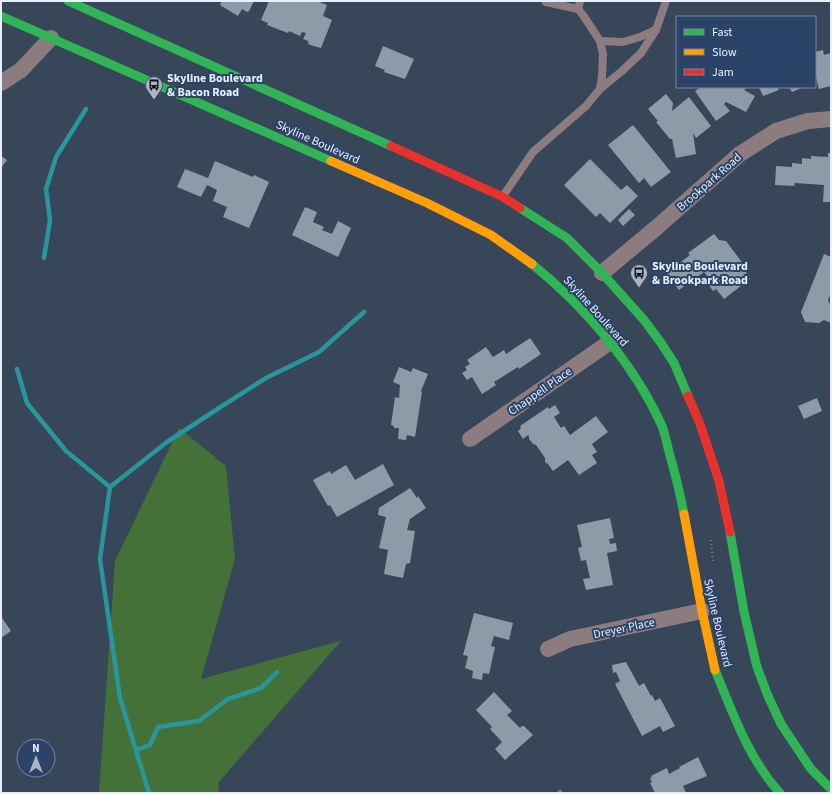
<svg xmlns="http://www.w3.org/2000/svg" width="832" height="794" font-family="'Source Sans 3',sans-serif">
<style>
.green{fill:#437138}
.lines{fill:none;stroke-linecap:round;stroke-linejoin:round}
.stream{stroke:#29969b;stroke-width:4.5}
.building{fill:#8d9ba8}
.path{stroke:#7d767c;stroke-width:2.5;stroke-dasharray:1 3;stroke-linecap:butt}
.lane{stroke:#8d7c7f;stroke-width:8}
.street{stroke:#8d7c7f;stroke-width:16}
.fast{stroke:#30b455;stroke-width:9}
.slow{stroke:#ff9f0a;stroke-width:9}
.jam{stroke:#e5322d;stroke-width:9}
.labels{text-anchor:middle;stroke-width:4;stroke-linejoin:round;paint-order:stroke}
.poi-label{font-size:12px;font-weight:bold;fill:#e7f0fd;stroke:#2b4366;text-anchor:start}
.street-label{font-size:12px;fill:#e7f0fd;stroke:#2b4366}
</style>
<rect width="100%" height="100%" fill="#384659"/>
<polygon class="green" points="179,428 226,466 235,559 201,679 341,641 218,783 219,793 99,793 115,561"/>
<g class="lines">
<g class="stream">
<polyline points="44,258 50,220 46,189 56,157 86,109"/>
<polyline points="17,369 27,403 66,451 110,487 100,559 120,698 149,793"/>
<polyline points="110,487 167,442 219,408 266,378 319,352 364,312"/>
<polyline points="136,750 150,745 158,727 199,721 228,699 261,688 277,672"/>
<polyline points="559,793 560,792"/>
</g>
</g>
<g class="building">
<polygon points="222,1 254,1 249,11 247,12 242,9 238,16 220,5"/>
<polygon points="269,1 317,1 327,5 323,16 332,20 321,48 310,45 308,43 308,41 303,39 306,33 302,32 300,36 289,31 288,33 267,25 268,23 261,20"/>
<polygon points="383,46 414,59 405,79 384,72 385,70 375,66"/>
<polygon points="823,50 824,55 831,53 831,86 819,89 815,73 815,52"/>
<polygon points="701,87 748,87 744,90 755,96 746,112 726,102 724,104 730,111 716,121 695,91"/>
<polygon points="759,87 777,87 779,90 763,96"/>
<polygon points="789,87 804,87 792,92"/>
<polygon points="666,94 673,103 672,111 689,97 711,126 696,138 693,133 696,154 676,158 672,139 670,139 656,122 658,121 648,109"/>
<polygon points="633,125 671,172 651,187 644,178 639,183 608,145"/>
<polygon points="828,153 831,153 831,202 823,202 824,185 795,183 794,186 775,185 776,166 792,167 792,163 802,164 802,158 811,159 811,156 828,157"/>
<polygon points="1,156 7,160 1,168"/>
<polygon points="590,159 621,190 627,185 638,196 610,223 600,213 596,217 564,185"/>
<polygon points="215,161 253,177 254,175 269,182 249,228 223,217 227,207 213,201 217,190 207,185 201,197 177,187 185,169 208,178"/>
<polygon points="305,207 317,212 313,222 324,227 322,230 332,234 338,221 351,228 338,257 292,235"/>
<polygon points="629,209 635,215 623,226 618,220"/>
<polygon points="714,234 719,240 726,241 747,269 745,271 747,273 745,274 750,279 724,299 716,289 713,291 705,280 710,276 707,276 704,272 679,290 665,272 671,267 672,269 690,255 688,253"/>
<polygon points="824,254 831,257 831,293 828,300 831,306 831,323 824,320 819,323 805,322 801,312"/>
<polygon points="530,338 541,354 519,369 518,367 494,382 496,385 482,394 472,377 467,380 462,373 467,370 465,367 470,364 467,360 486,347 493,357 504,350 506,354"/>
<polygon points="399,367 411,372 413,368 428,374 421,391 422,392 415,437 407,435 406,440 398,439 399,428 394,428 394,426 391,425 395,397 399,398 400,385 393,382"/>
<polygon points="817,398 822,411 804,419 798,406"/>
<polygon points="555,405 560,413 554,417 561,428 564,426 570,435 596,416 608,432 592,444 597,452 592,455 597,463 579,475 568,460 553,471 548,464 545,462 545,458 536,445 533,444 529,439 529,436 528,435 523,439 518,431 521,428 520,426 548,407 549,409"/>
<polygon points="383,464 394,485 337,517 330,505 328,506 313,480 330,471 331,474 346,465 355,480"/>
<polygon points="410,488 417,498 418,496 426,508 410,519 407,530 415,531 410,563 406,564 403,578 384,574 388,550 379,548 386,517 378,515 379,508"/>
<polygon points="610,518 614,538 609,539 610,544 616,543 617,551 607,553 613,585 586,590 583,579 590,578 586,560 581,561 578,548 582,547 577,525"/>
<polygon points="474,613 513,623 509,640 494,636 491,646 495,647 489,674 483,673 482,680 472,678 473,671 465,668 468,656 463,655"/>
<polygon points="2,618 11,631 1,638 1,619"/>
<polygon points="626,662 639,686 644,683 651,696 652,695 655,701 660,698 675,726 663,732 660,726 642,736 615,684 620,681 616,672 613,673 612,665"/>
<polygon points="494,692 512,711 507,715 520,728 522,726 524,726 533,735 505,760 495,749 502,742 490,729 492,727 476,710"/>
<polygon points="698,757 707,776 683,786 686,793 655,793 650,783 652,782 650,778 652,778 651,776 667,768 669,774 680,768 679,767"/>
</g>
<g class="lines">
<polyline class="path" points="711,540 713,561"/>
<g class="lane">
<polyline points="546,2 578,9 583,15 600,41 603,54 602,77 600,89"/>
<polyline points="578,9 580,1"/>
<polyline points="600,41 623,42 640,37 655,30"/>
<polyline points="503,196 533,152 586,106 600,89 622,71 641,53 656,30 666,1"/>
</g>
<g class="street">
<polyline points="1,83 21,70 51,38"/>
<polyline points="602,273 656,228 740,154 776,131 808,121 831,119"/>
<polyline points="470,439 610,342"/>
<polyline points="548,649 570,639 702,611"/>
</g>
<g class="fast">
<polyline points="68,1 391,146"/>
<polyline points="1,16 331,161"/>
<polyline points="520,208 567,238 602,273 644,320 661,343 674,363 688,396"/>
<path d="M532,264C585,307 634,364 662,426C665,434 667,444 669,452C675,473 680,493 684,514"/>
<polyline points="730,532 744,612 757,667 768,696 781,724 811,769 831,789"/>
<path d="M715,670C733,713 748,758 780,793"/>
</g>
<g class="slow">
<polyline points="331,161 427,203 491,235 532,264"/>
<polyline points="684,514 702,611 715,670"/>
</g>
<g class="jam">
<polyline points="391,146 503,197 520,208"/>
<polyline points="688,396 700,424 719,481 730,532"/>
</g>
</g>
<defs>
<g id="bus-pin" transform="scale(0.9)"><path d="M0 17L-7.5 6A9.5 9.5 0 1 1 7.5 6Z" fill="#aab4c4" stroke="#2b4366"/><path d="M-5-6H5V4H4V6H2V4H-2V6H-4V4H-5ZM-3.5-4V0h7V-4ZM-3.5 1.2v1.5H-2V1.2ZM2 1.2v1.5H3.5V1.2Z" fill="#111"/></g>
</defs>
<g fill-rule="evenodd">
<use href="#bus-pin" x="154" y="85"/>
<use href="#bus-pin" x="639" y="273"/>
</g>
<g class="labels">
<g class="poi-label">
<text x="167" y="82">Skyline Boulevard<tspan x="167" dy="14">&amp; Bacon Road</tspan></text>
<text x="652" y="270">Skyline Boulevard<tspan x="652" dy="14">&amp; Brookpark Road</tspan></text>
</g>
<g class="street-label">
<text transform="translate(318 142) rotate(24)" y="4">Skyline Boulevard</text>
<text transform="translate(709 182) rotate(-41)" y="4">Brookpark Road</text>
<text transform="translate(596 311) rotate(48)" y="4">Skyline Boulevard</text>
<text transform="translate(540 391) rotate(-35)" y="4">Chappell Place</text>
<text transform="translate(718 623) rotate(77)" y="4">Skyline Boulevard</text>
<text transform="translate(624 628) rotate(-12)" y="4">Dreyer Place</text>
</g>
</g>
<rect width="832" height="794" fill="none" stroke="#e7f0fd" stroke-width="4"/>
<rect x="676" y="16" width="140" height="72" fill="#2b4366" stroke="#7688a2"/>
<rect x="684" y="29" width="20" height="6" fill="#30b455" stroke="#7688a2"/>
<text x="712" y="36" font-size="12" fill="#e7f0fd">Fast</text>
<rect x="684" y="49" width="20" height="6" fill="#ff9f0a" stroke="#7688a2"/>
<text x="712" y="56" font-size="12" fill="#e7f0fd">Slow</text>
<rect x="684" y="69" width="20" height="6" fill="#e5322d" stroke="#7688a2"/>
<text x="712" y="76" font-size="12" fill="#e7f0fd">Jam</text>
<g transform="translate(36 758)"><circle r="19" fill="#2b4366" stroke="#7688a2"/>
<path d="M0-3L7 15L0 10L-7 15Z" fill="#aab4c4"/>
<text y="-6" font-size="11" font-weight="bold" text-anchor="middle" fill="#e7f0fd">N</text>
</g>
</svg>
